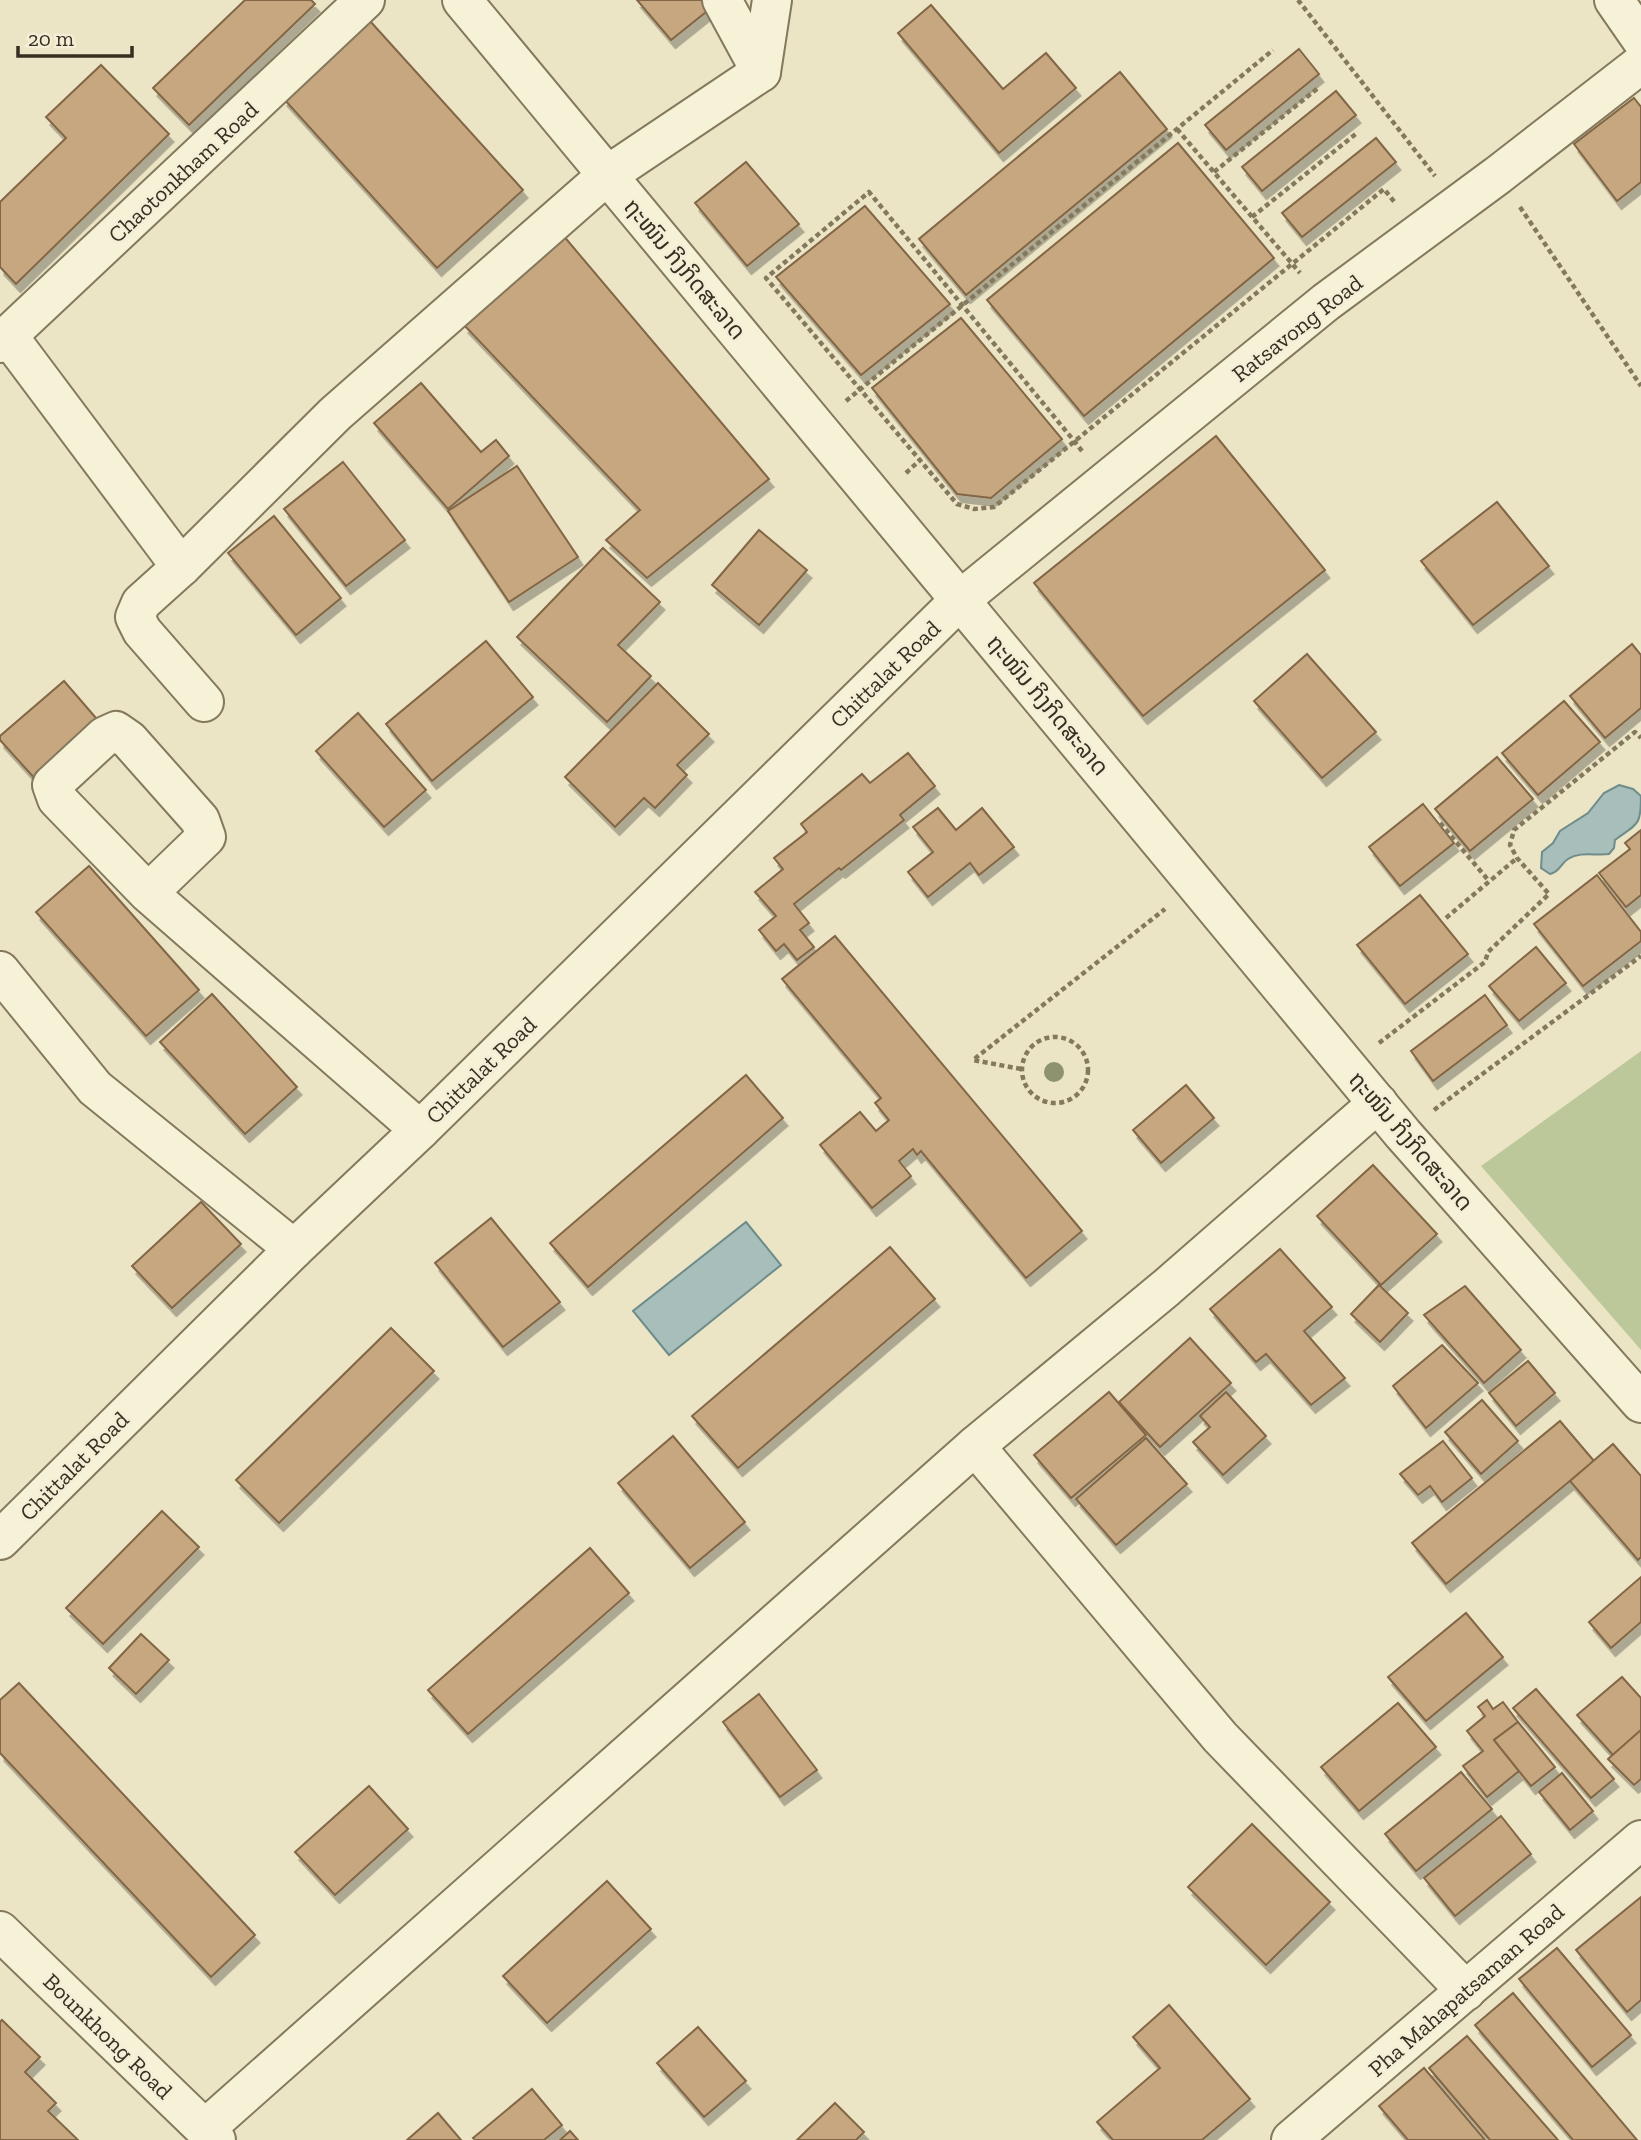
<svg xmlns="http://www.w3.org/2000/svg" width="1641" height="2140" font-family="'Zilla Slab','Noto Sans Lao',serif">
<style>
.green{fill:#bcc89a}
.water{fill:#a7bebb;stroke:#6e8c89;stroke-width:2}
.building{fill:#c6a77f;stroke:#826645;stroke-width:2;filter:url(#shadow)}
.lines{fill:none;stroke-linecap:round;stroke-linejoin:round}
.minor-casing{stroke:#84785d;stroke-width:42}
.path{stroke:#84785d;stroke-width:4.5;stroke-dasharray:5 3.5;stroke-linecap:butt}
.minor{stroke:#f6f2d8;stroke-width:38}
.tree{fill:#8d936f}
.labels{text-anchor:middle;stroke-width:5;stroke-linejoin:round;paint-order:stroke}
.street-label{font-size:23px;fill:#362e20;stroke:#f3eed5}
</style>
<defs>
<filter id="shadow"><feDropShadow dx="4.5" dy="8" stdDeviation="0" flood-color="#0004"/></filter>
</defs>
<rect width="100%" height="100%" fill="#ebe5c6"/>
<polygon class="green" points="1641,1051 1641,1350 1481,1166"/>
<g class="water">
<path d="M1619,785L1633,789L1641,796C1641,826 1638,823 1615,840L1614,848L1609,854C1596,856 1580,851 1568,859C1560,864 1560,872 1550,874L1541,868L1542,852L1553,843L1560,831L1588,813L1604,793Z"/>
<polygon points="746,1222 781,1265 669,1355 633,1311"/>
</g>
<g class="building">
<polygon points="245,0 311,0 315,4 189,125 153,88"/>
<polygon points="637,0 713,0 716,4 671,40"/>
<polygon points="931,5 1003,89 1046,53 1076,88 999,153 898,33"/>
<polygon points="370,21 523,190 437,268 283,98"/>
<polygon points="1299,49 1319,74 1226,150 1205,125"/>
<polygon points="101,65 169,134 16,284 0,267 0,202 66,138 46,117"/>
<polygon points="1120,72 1167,129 966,295 919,239"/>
<polygon points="1336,91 1356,115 1262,191 1242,167"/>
<polygon points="1634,98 1641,107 1641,182 1617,201 1574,144"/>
<polygon points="1376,138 1396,162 1302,237 1282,213"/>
<polygon points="1178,143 1274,258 1084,416 987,300"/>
<polygon points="746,162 799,224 747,266 695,203"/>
<polygon points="865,206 950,304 861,375 776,277"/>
<polygon points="562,234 769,479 647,578 606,540 640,510 464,325"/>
<polygon points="961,318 1062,439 991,498 957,494 872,388"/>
<polygon points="421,383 481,452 496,440 509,456 448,509 374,423"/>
<polygon points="1216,436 1325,570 1143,716 1034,583"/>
<polygon points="343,462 405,540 346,586 284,509"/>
<polygon points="517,466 578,557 509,602 448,511"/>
<polygon points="1497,502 1549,566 1473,625 1421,561"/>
<polygon points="274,516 341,598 296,635 228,553"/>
<polygon points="759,530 807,570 759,625 712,585"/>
<polygon points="603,548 660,602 618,645 651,676 607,722 517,637"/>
<polygon points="486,641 533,697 432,781 386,724"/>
<polygon points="1632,644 1641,655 1641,708 1605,738 1570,696"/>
<polygon points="1307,654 1376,732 1322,778 1254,701"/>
<polygon points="64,681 102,725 37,781 0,740 0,736"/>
<polygon points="658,683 709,734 677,765 687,775 655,808 644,798 615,827 565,777"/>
<polygon points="1564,701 1600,742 1538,795 1502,753"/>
<polygon points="358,713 426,790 384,827 316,751"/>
<polygon points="908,753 935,786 900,815 904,820 841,870 839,868 794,904 809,923 800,930 814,947 797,960 784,944 776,951 759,930 776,916 755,892 783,869 774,858 807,832 801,824 862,774 870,783"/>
<polygon points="1497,757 1533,799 1470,851 1435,809"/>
<polygon points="1423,804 1454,843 1400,886 1369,847"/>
<polygon points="938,808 956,830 982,808 1014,847 979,875 970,863 928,897 908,872 933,852 913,827"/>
<polygon points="1641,830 1641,895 1626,907 1599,873 1630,849 1625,843"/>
<polygon points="89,866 199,990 146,1036 36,912"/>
<polygon points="1597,875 1641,932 1641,941 1583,986 1534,924"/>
<polygon points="1420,895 1468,954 1405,1004 1357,945"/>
<polygon points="835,936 1082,1231 1026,1278 921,1151 917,1155 913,1149 899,1161 911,1176 872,1208 820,1145 860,1112 876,1131 889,1120 875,1103 881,1098 782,979"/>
<polygon points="1536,947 1566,983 1519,1021 1489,986"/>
<polygon points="212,994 297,1087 245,1134 160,1042"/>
<polygon points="1485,995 1507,1025 1433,1081 1411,1051"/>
<polygon points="746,1075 783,1118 588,1287 550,1243"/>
<polygon points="1186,1085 1214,1118 1161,1163 1133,1130"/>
<polygon points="1373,1165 1437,1234 1381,1285 1317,1216"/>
<polygon points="201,1202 241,1244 172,1308 132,1266"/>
<polygon points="491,1218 560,1302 503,1347 435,1263"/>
<polygon points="890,1247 935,1299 738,1468 692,1416"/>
<polygon points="1280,1249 1332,1307 1304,1331 1345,1378 1311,1405 1266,1354 1256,1362 1210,1309"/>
<polygon points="1379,1285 1408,1313 1380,1342 1351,1314"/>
<polygon points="1465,1286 1521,1350 1484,1383 1424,1315"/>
<polygon points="391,1328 434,1371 279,1523 236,1480"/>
<polygon points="1190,1338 1231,1383 1160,1447 1119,1402"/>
<polygon points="1442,1345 1478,1383 1426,1428 1393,1386"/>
<polygon points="1528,1361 1555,1393 1516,1426 1489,1393"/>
<polygon points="1109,1392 1146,1435 1071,1498 1034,1455"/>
<polygon points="1226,1392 1266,1436 1223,1475 1193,1442 1210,1427 1200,1416"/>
<polygon points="1482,1400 1518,1441 1481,1474 1445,1432"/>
<polygon points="1560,1421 1594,1461 1446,1584 1412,1543"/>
<polygon points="673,1436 745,1522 690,1568 618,1483"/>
<polygon points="1146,1438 1187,1484 1116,1545 1076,1499"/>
<polygon points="1443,1441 1472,1478 1442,1502 1430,1486 1418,1495 1400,1474"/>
<polygon points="1613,1444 1641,1476 1641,1557 1638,1560 1570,1481"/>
<polygon points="162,1511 199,1547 103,1644 66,1608"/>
<polygon points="590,1548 629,1593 468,1734 428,1690"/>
<polygon points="1641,1577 1641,1622 1611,1648 1589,1622"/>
<polygon points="1466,1613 1503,1657 1426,1721 1388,1677"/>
<polygon points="141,1634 169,1660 136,1694 109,1668"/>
<polygon points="1622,1677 1641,1698 1641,1730 1613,1755 1577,1715"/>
<polygon points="19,1683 255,1935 211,1977 0,1753 0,1700"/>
<polygon points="1536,1689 1614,1779 1591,1798 1513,1708"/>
<polygon points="759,1694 817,1770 780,1797 723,1722"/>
<polygon points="1487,1700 1493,1709 1503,1702 1518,1722 1494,1740 1519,1771 1487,1797 1463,1766 1483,1751 1467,1731 1485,1716 1478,1707"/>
<polygon points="1398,1703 1436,1747 1359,1811 1321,1767"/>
<polygon points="1518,1722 1555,1767 1531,1786 1494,1740"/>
<polygon points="1641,1730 1641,1779 1634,1785 1608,1759"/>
<polygon points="1461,1772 1492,1809 1416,1871 1385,1834"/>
<polygon points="1562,1773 1593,1811 1570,1830 1539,1792"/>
<polygon points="369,1786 408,1829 335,1895 295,1852"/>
<polygon points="1501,1816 1531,1854 1455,1916 1424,1878"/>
<polygon points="1252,1824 1330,1902 1266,1965 1188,1887"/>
<polygon points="607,1881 651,1929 547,2023 503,1976"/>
<polygon points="1641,1897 1641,2000 1627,2012 1576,1950"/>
<polygon points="1557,1948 1631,2035 1592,2067 1519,1979"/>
<polygon points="1513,1993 1637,2140 1573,2140 1475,2025"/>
<polygon points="1169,2005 1250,2099 1202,2140 1113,2140 1097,2122 1160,2068 1133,2037"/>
<polygon points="2,2020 40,2057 25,2072 56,2103 48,2111 78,2140 0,2140 0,2022"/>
<polygon points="698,2027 746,2081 704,2117 657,2063"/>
<polygon points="1467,2036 1558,2140 1490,2140 1429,2068"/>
<polygon points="1424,2068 1485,2140 1408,2140 1379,2106"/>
<polygon points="532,2089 562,2125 544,2140 475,2140 473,2138"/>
<polygon points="835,2103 864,2132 856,2140 797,2140"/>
<polygon points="438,2113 461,2140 407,2140"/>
<polygon points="570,2131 578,2140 560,2140"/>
</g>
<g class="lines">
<g class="minor-casing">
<g id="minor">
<polyline points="462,0 1403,1134 1641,1403"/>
<polyline points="722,0 761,72"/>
<polyline points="1614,0 1641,39"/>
<polyline points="8,336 181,567"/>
<polyline points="0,343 365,0"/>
<polyline points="204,702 142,631 135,617 141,603 181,567 335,414 606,176 761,72 772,0"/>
<polyline points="148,893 206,837 200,820 129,740 116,731 105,736 52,785 57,799 148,893 420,1130"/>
<polyline points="0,971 95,1088 294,1249"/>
<polyline points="975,1446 1220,1737 1466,1991"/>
<polyline points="0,1540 294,1249 420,1130 960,600 1326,302 1498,175 1641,64"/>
<polyline points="0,1931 216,2140"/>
<polyline points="205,2129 975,1446 1166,1288 1378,1103"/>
<polyline points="1291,2140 1641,1840"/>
</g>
</g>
<g class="path">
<polyline points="1298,0 1435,176"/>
<polyline points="1177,129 1300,273"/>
<polyline points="1214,172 1318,88"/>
<polyline points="1520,207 1641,386"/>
<polyline points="1252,217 1357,133"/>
<polyline points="846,401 1273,50"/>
<polyline points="1082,451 1075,442 869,192 766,278 957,504 974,509 994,507 1384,189 1396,204"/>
<polyline points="906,473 920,460"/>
<polyline points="1440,823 1489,881"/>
<polyline points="1446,918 1517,858"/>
<circle cx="1055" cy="1070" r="33"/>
<polyline points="1379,1043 1485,962 1488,952 1549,894 1517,858 1510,845 1514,830 1635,732 1641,738"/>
<polyline points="1021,1069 973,1060 1165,909"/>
<polyline points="1434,1110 1641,956"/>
</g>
<use href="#minor" class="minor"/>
</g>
<circle class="tree" cx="1054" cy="1072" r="10"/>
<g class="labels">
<g class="street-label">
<text transform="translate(183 172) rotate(-43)" y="8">Chaotonkham Road</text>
<text transform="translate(685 269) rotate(50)" y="8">ຖະໜົນ ກິງກິດສະລາດ</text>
<text transform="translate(1297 328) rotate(-38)" y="8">Ratsavong Road</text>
<text transform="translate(885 674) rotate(-44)" y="8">Chittalat Road</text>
<text transform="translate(1048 705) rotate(50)" y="8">ຖະໜົນ ກິງກິດສະລາດ</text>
<text transform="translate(481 1070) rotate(-44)" y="8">Chittalat Road</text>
<text transform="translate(1411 1141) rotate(49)" y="8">ຖະໜົນ ກິງກິດສະລາດ</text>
<text transform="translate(74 1466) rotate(-45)" y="8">Chittalat Road</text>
<text transform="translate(1466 1990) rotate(-41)" y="8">Pha Mahapatsaman Road</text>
<text transform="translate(108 2036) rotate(44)" y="8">Bounkhong Road</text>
</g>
</g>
<path d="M18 46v10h114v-10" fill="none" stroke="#362e20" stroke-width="3.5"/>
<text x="28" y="46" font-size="21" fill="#362e20" stroke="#f3eed5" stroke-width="5" paint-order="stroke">20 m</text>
</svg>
